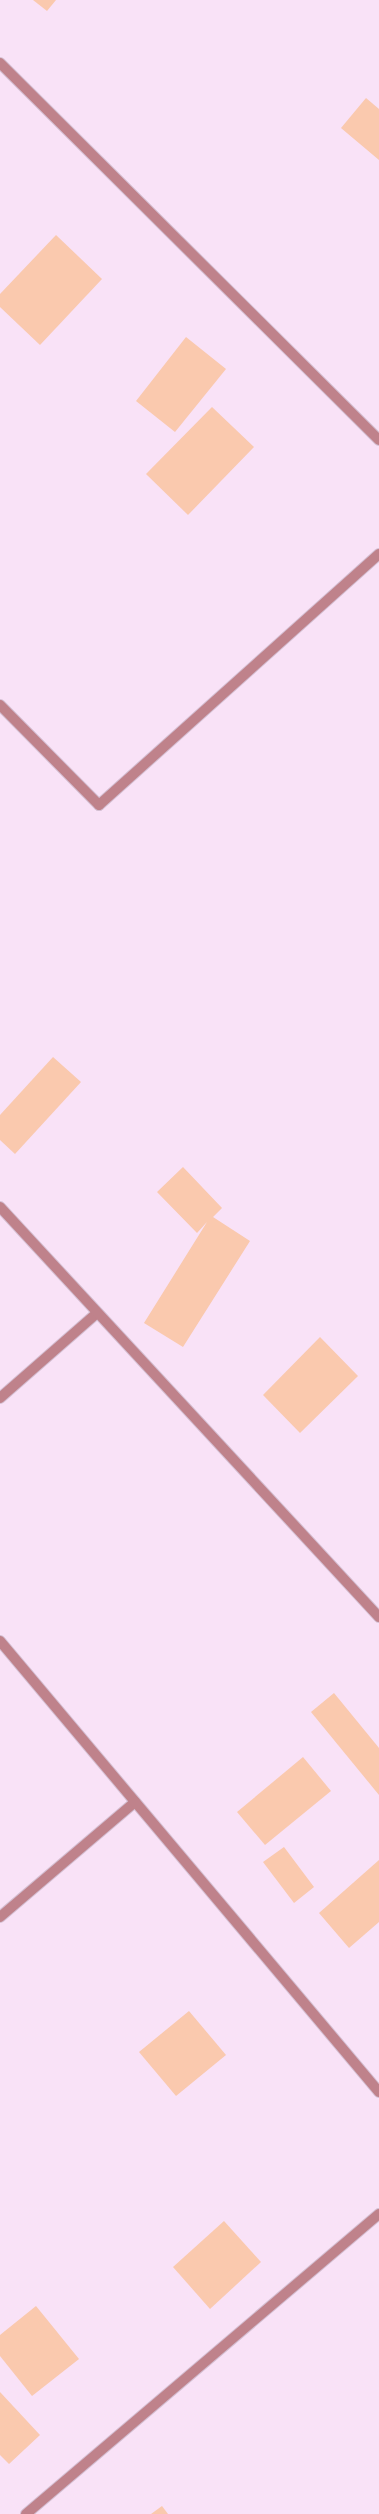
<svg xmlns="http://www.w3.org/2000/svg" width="379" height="2514" font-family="'Source Sans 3',sans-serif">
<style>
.building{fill:#fac9ae}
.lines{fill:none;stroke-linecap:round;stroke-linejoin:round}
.lane-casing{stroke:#d4bfd2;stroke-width:12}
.street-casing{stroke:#d4bfd2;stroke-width:12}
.lane{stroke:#bf828b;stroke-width:10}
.street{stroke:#bf828b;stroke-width:10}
</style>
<rect width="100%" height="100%" fill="#f9e2f7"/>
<g class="building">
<polygon points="33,0 56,0 47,11"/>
<polygon points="366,98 379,109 379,160 341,128"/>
<polygon points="56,235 102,279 40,345 0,307 0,294"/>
<polygon points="186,337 226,369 175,432 136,401"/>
<polygon points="212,407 254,447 188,515 146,474"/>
<polygon points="53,1057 81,1082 15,1154 0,1140 0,1115"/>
<polygon points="183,1167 222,1208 213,1217 250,1241 183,1347 144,1323 207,1222 197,1233 157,1192"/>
<polygon points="320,1337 358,1376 300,1433 263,1395"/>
<polygon points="334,1693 379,1748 379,1795 311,1712"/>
<polygon points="303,1757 331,1791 265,1845 237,1812"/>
<polygon points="284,1847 314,1887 294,1903 263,1862"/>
<polygon points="379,1860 379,1922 349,1948 319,1913"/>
<polygon points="189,2011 226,2055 176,2096 139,2052"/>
<polygon points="224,2221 261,2262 210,2309 173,2267"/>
<polygon points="36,2306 79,2359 32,2396 0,2356 0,2335"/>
<polygon points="0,2392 40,2435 9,2464 0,2455"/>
<polygon points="162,2506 168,2514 151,2514"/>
</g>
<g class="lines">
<g class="lane-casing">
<g id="lane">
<polyline points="0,705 99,805"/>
<polyline points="0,1398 97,1313"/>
<polyline points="0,1917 135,1802"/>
<polyline points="26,2514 379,2214"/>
</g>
</g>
<g class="street-casing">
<g id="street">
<polyline points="0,63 379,440"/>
<polyline points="99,805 379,554"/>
<polyline points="0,1207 379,1617"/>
<polyline points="0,1641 379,2092"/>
</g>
</g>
<use href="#lane" class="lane"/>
<use href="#street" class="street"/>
</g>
</svg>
